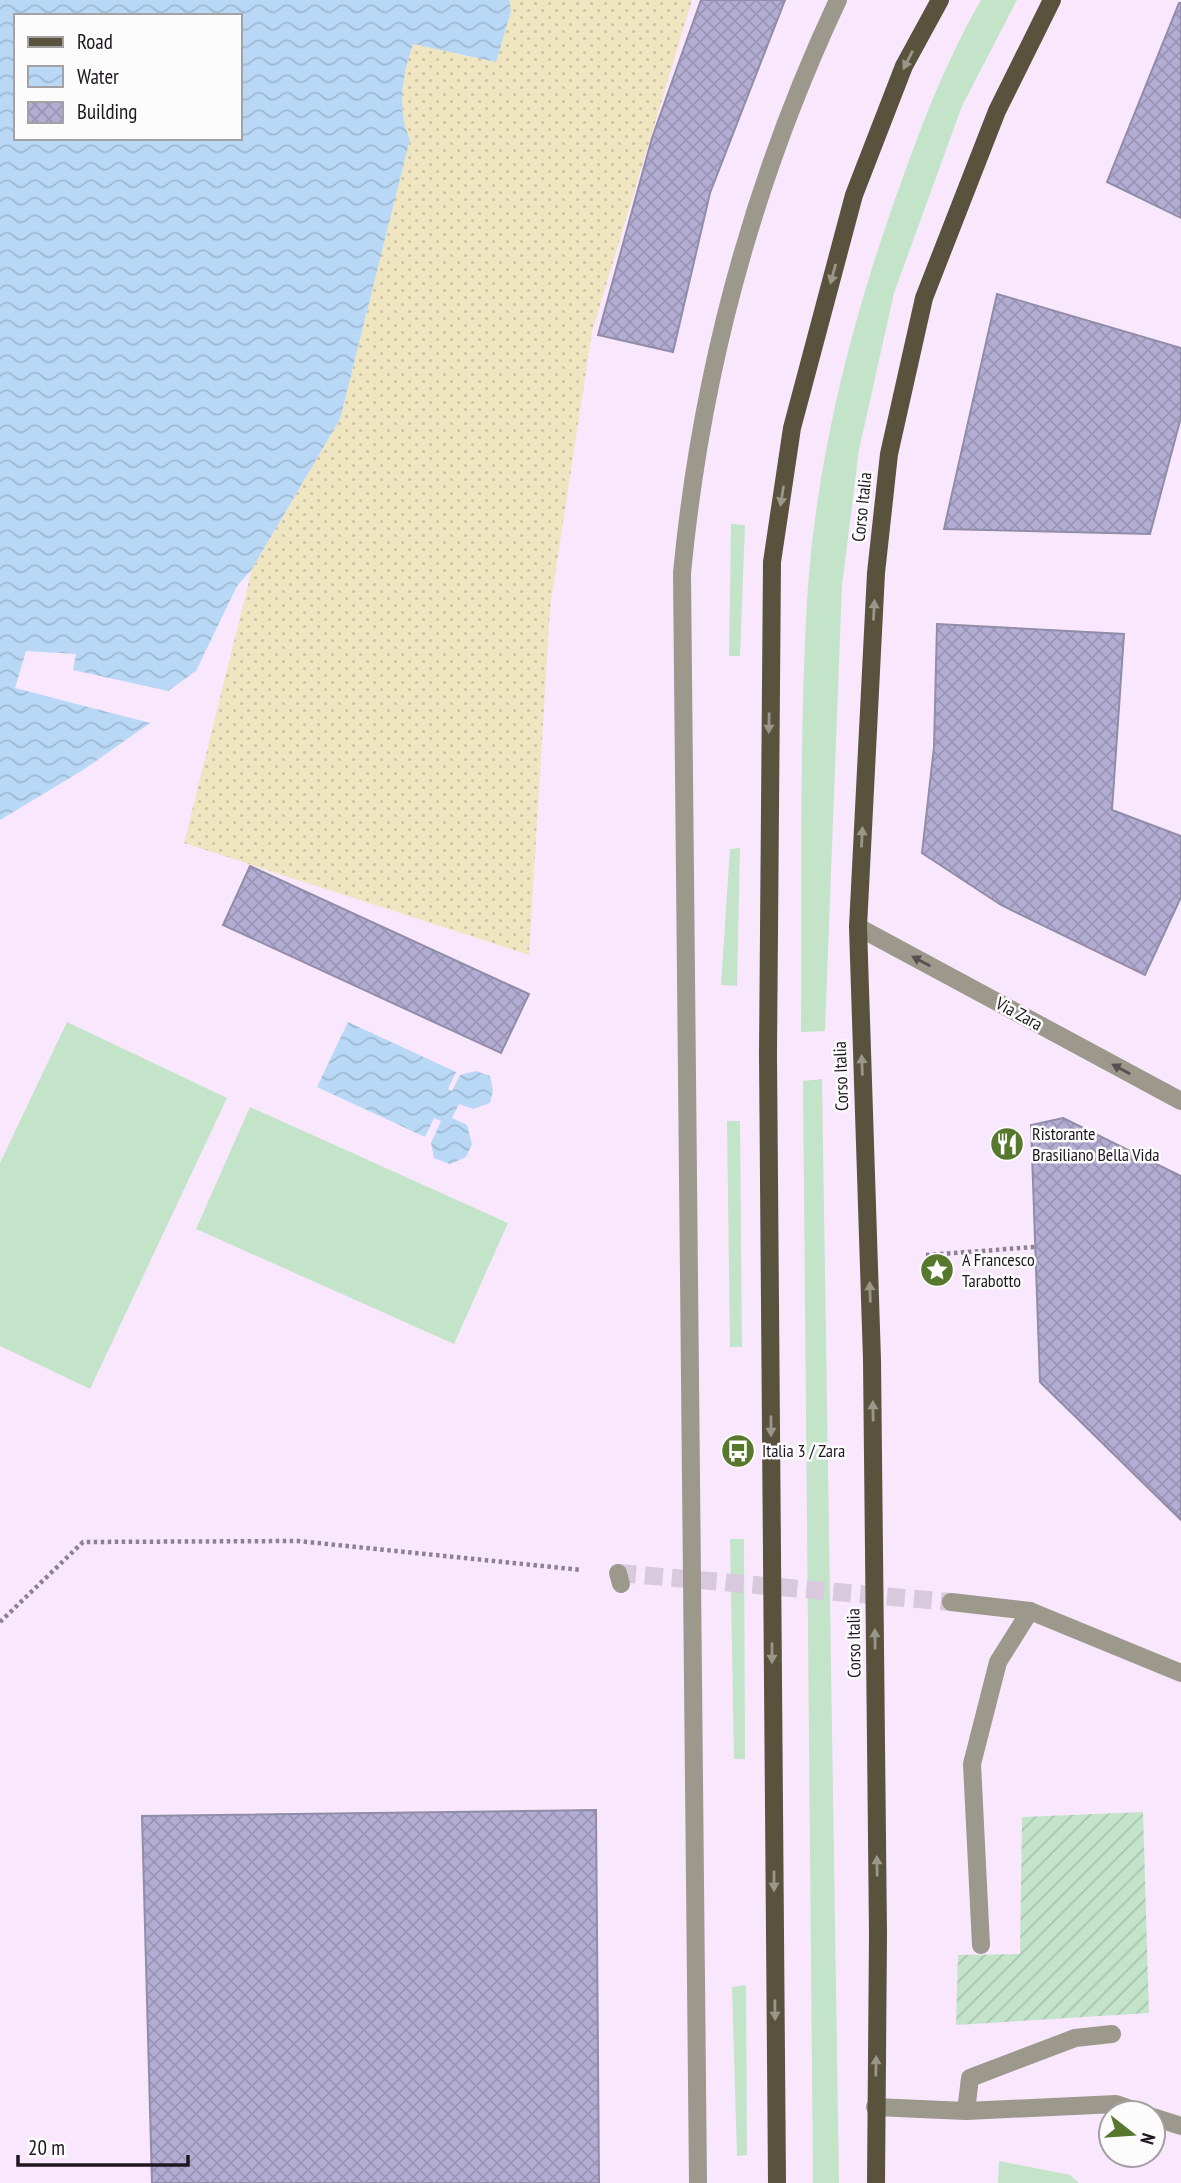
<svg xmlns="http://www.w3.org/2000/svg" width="1181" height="2183" font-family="'PT Sans Narrow',sans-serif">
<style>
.grass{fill:#c3e4c9}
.sand{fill:url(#sand-dots)}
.garden{fill:url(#garden-furrows)}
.water{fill:url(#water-waves);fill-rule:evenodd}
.building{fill:url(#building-cross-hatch);stroke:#918ca8;stroke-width:2}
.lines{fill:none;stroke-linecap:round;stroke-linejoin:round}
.pedestrian-tunnel{stroke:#d8c9dc;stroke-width:18;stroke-dasharray:18 9;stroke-linecap:butt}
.path{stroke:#8d8190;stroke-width:4.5;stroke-dasharray:3.5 3.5;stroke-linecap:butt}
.service{stroke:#9c988c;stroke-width:18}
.pedestrian{stroke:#9c988c;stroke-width:18}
.minor{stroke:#9c988c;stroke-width:18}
.primary{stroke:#59523c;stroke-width:18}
.oneway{fill:#9a9689}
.oneway2{fill:#575151}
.labels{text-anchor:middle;stroke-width:5;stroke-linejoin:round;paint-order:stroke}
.street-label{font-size:18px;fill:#1f1720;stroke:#fcfcfc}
.poi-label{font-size:18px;fill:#1f1720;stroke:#fcfcfc;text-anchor:start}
</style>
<defs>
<pattern id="sand-dots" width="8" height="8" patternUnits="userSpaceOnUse" patternTransform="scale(1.75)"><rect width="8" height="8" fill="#efe5c0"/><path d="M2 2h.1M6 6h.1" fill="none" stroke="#ccc4a5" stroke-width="1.8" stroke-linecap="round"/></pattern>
<pattern id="garden-furrows" width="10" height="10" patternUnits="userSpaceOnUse" patternTransform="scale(1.75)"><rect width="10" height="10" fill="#c3e4c9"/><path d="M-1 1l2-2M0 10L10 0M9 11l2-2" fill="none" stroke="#a7c3ac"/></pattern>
<pattern id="water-waves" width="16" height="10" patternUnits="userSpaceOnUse" patternTransform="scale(1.75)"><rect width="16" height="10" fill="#b8d8f6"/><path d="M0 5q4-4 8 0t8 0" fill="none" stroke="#9eb9d3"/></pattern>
<pattern id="building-cross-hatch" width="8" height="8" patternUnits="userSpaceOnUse" patternTransform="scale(1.75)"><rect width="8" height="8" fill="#b4add3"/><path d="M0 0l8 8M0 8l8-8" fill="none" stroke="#9a94b5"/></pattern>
</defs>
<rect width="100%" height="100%" fill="#f9e8fd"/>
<g class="grass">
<path d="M981,0H1017L962,106L894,293L859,450L842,585L825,1031L801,1032C802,888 799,743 807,600C816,457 853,314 902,180C924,118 948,57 981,0Z"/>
<polygon points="731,524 745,525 740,656 729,656"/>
<polygon points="740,848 737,986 721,985 730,849"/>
<polygon points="67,1022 227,1098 90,1389 0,1346 0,1163"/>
<polygon points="822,1079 839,2183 813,2183 803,1081"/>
<polygon points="250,1107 508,1223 454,1344 196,1229"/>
<polygon points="740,1121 742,1347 730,1347 727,1121"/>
<polygon points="730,1539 744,1539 745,1759 734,1759"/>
<polygon points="746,1985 747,2155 737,2156 732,1987"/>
<polygon points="999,2161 1070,2175 1079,2183 998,2183"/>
</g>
<path class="sand" d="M509,0H692L592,332L550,608L529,955L184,843L252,569L340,419L410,139C396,111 403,72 413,44L496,62L511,11Z"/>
<polygon class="garden" points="1143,1812 1149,2013 956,2025 958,1955 1020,1954 1022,1817"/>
<g class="water">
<path d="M0,0H509L511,11L496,62L413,44C403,72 396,112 410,139L340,419L252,569L237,586L196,671L168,691L73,670L76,654L26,651L15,688L150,723L83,770L0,820ZM16,16H240V138H16Z"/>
<polygon points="348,1022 456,1072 448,1089 452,1091 460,1075 476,1071 490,1076 493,1090 490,1103 473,1109 459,1104 452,1118 467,1125 472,1144 466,1157 450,1164 434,1158 431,1143 441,1121 434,1118 425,1137 317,1087"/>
</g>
<g class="building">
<polygon points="701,0 785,0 710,193 673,352 598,335 652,138"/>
<polygon points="1179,3 1181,3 1181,218 1107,182"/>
<polygon points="997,294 1181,348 1181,417 1150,534 944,529"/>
<polygon points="937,624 1124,634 1112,810 1181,836 1181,897 1145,975 1001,905 922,853 934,747"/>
<polygon points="250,866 529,994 501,1053 223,925"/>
<polygon points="1063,1118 1181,1176 1181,1520 1040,1382 1031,1125"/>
<polygon points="596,1810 599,2183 152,2183 142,1816"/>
</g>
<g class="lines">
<polyline class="pedestrian-tunnel" points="618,1573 951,1602"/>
<g class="path">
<polyline points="926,1255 1035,1247"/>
<polyline points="0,1622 83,1542 298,1541 582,1570"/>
</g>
<g class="service">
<polyline points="981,1945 972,1764 998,1662 1030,1611"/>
<polyline points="875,2107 966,2111 1116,2104 1142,2113"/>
<polyline points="966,2111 970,2078 1075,2038 1112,2034"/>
<polyline points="1153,2117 1181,2126"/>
</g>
<g class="pedestrian">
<polyline points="618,1573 621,1584"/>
<path d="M698,2183L682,573C701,374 753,181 838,0"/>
</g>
<g class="minor">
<polyline points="858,927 1181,1101"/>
<polyline points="951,1602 1030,1611 1181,1673"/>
</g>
<g class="primary">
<polyline points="777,2183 768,1054 772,562 792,428 854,195 904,66 940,0"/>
<polyline points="876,2183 878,1934 872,1360 858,927 876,573 889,454 924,298 997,111 1052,0"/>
</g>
</g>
<defs><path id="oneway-solid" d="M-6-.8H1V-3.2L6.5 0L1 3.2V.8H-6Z" transform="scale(1.75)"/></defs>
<g class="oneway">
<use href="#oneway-solid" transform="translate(908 60) rotate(117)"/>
<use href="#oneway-solid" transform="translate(833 274) rotate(105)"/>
<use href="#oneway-solid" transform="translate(782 496) rotate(99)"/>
<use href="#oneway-solid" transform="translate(874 610) rotate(-87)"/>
<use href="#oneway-solid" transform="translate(769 723) rotate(91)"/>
<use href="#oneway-solid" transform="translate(862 837) rotate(-87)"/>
<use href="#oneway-solid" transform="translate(862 1065) rotate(-92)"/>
<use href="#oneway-solid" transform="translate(870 1292) rotate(-92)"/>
<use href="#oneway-solid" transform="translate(873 1411) rotate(-91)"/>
<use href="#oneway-solid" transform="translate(771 1426) rotate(90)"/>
<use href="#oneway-solid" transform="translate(875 1639) rotate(-91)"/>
<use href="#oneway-solid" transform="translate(772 1653) rotate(90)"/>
<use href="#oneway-solid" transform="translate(877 1866) rotate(-91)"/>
<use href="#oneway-solid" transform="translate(774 1881) rotate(90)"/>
<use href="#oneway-solid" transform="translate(775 2010) rotate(89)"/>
<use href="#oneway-solid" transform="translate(876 2066) rotate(-89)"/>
</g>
<g class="oneway2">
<use href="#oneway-solid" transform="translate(921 961) rotate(-152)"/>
<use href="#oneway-solid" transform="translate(1121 1069) rotate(-152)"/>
</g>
<defs>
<g id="restaurant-disc" transform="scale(1.75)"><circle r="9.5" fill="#58782e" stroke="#fcfcfc"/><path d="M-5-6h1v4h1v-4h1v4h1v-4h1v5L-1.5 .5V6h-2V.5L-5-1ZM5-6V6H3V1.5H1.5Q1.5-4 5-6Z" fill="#fff"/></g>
<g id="sight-disc" transform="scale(1.75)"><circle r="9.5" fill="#58782e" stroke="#fcfcfc"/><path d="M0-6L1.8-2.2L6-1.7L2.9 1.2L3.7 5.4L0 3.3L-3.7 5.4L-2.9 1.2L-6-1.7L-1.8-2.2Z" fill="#fff"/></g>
<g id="bus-disc" transform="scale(1.75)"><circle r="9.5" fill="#58782e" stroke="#fcfcfc"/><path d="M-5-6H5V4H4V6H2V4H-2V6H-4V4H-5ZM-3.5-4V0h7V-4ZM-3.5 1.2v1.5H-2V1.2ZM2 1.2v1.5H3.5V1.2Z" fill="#fff"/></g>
</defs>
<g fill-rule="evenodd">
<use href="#restaurant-disc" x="1007" y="1144"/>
<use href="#sight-disc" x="937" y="1270"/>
<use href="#bus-disc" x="738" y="1451"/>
</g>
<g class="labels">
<g class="street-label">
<text transform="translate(862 507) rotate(-84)" y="6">Corso Italia</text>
<text transform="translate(1019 1014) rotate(28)" y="6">Via Zara</text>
<text transform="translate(841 1076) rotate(-92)" y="6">Corso Italia</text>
<text transform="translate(854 1643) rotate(-91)" y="6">Corso Italia</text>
</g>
<g class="poi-label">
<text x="1032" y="1140">Ristorante<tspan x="1032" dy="21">Brasiliano Bella Vida</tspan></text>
<text x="962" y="1266">A Francesco<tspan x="962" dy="21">Tarabotto</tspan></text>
<text x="762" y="1457">Italia 3 / Zara</text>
</g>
</g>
<rect x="14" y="14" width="228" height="126" fill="#fcfcfc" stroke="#a4a0a4" stroke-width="2"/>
<rect x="28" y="37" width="35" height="10" fill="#59523c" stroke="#a4a0a4" stroke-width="2"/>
<text x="77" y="49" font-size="21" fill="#1f1720">Road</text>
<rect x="28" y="66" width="35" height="21" fill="url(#water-waves)" stroke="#a4a0a4" stroke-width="2"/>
<text x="77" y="84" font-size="21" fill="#1f1720">Water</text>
<rect x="28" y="102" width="35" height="21" fill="url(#building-cross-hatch)" stroke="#a4a0a4" stroke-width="2"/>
<text x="77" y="119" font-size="21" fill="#1f1720">Building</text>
<g transform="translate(1132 2134) rotate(107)"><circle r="33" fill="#fcfcfc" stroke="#a4a0a4" stroke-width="2"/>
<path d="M0-5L12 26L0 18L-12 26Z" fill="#58782e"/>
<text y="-10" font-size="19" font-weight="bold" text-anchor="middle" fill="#1f1720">N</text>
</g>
<path d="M18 2155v10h170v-10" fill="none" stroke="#1f1720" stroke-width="3.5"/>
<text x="28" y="2155" font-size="21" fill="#1f1720" stroke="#fcfcfc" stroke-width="5" paint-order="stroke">20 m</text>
</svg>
